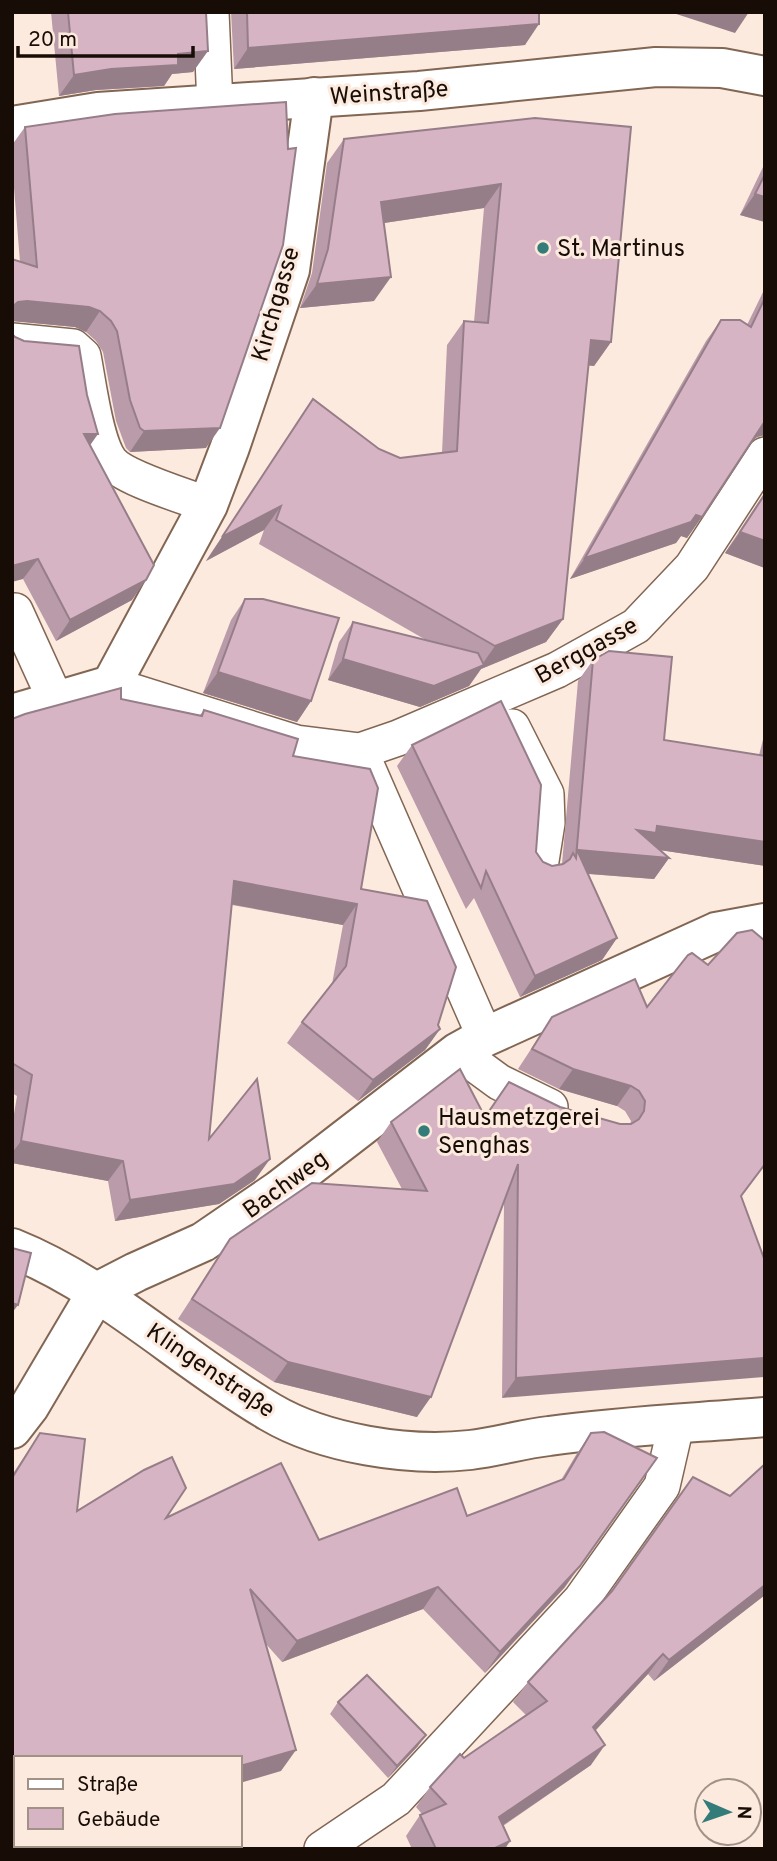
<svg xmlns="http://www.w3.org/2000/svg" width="777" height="1861" font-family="Overpass,sans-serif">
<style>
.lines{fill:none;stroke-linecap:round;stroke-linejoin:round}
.lane-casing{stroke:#826654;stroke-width:38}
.street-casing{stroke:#826654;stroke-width:42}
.lane{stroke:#fff;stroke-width:35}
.street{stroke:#fff;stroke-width:38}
.wall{fill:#b99ba9}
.shaded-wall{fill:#967e89}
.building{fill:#d7b4c4;stroke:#967e89;stroke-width:2}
.poi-dot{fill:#347c7a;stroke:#fdeade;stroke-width:2.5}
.labels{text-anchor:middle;stroke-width:6;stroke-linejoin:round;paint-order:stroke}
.street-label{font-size:24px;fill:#170d06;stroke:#fdeade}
.poi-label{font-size:24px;fill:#170d06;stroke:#fdeade;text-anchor:start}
</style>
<rect width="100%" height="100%" fill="#fdeade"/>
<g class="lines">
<g class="lane-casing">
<g id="lane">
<polyline points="211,12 215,105"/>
<path d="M12,341L73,347L83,356C88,381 95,441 110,461C123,478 185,496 208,505"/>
<polyline points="12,612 15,611 56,701"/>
<polyline points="111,685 296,743 360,751 398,738 557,670 636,626 692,567 765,455"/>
<polyline points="512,727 546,794 547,823 540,867"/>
<polyline points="360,751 485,1037"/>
<polyline points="458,1052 499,1082 550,1107"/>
<polyline points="322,1849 396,1799 581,1600 662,1486 676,1425"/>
</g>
</g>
<g class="street-casing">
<g id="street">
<polyline points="12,126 98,112 419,91 656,67 722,68 765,76"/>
<polyline points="12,714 111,685 208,505 230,447 290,270 314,97"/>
<path d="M12,1248C107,1286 183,1361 270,1412C324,1444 409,1457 470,1450C497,1447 522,1439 549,1436C620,1426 693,1423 765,1417"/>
<polyline points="12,1429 29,1407 97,1292 136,1272 203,1242 279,1190 458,1052 485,1037 716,932 765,923"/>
</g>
</g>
<use href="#lane" class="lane"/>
<use href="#street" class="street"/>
</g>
<g class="wall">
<polygon points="51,12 206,12 193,72 172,74 164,86 96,90 59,96"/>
<polygon points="231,12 539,12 525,45 234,69"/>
<polygon points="535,118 611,342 594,366 588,365 563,619 546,642 481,669 469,686 420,707 328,680 339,642 353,622 426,640 259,544 264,530 206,561 313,399 379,449 400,458 442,453 447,345 464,321 474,322 484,208 384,223 374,301 300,308 312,273 327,163 344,139"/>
<polygon points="25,127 206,448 130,452 126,448 116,421 103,352 96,341 86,332 75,327 12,321 12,259 20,262 12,163 12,145"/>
<polygon points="765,163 765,222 740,215"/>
<polygon points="765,288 765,435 757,437 751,442 687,538 681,536 676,543 570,579 706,341 721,320 747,325"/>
<polygon points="90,445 132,600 56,641 23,579"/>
<polygon points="765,492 765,568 725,553"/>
<polygon points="245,599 311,701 297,722 203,693 231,620"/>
<polygon points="593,660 664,740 759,755 765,732 765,866 660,850 669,858 654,879 588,874 617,938 602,960 520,997 474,898 466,909 397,766 412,745 536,852 543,862 552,866 562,864 578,681"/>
<polygon points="121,699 200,715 204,710 293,756 361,889 440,1029 425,1050 358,1101 287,1043 302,1022 332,984 343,925 232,905 209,1139 255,1180 219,1204 115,1221 108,1181 12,1163 12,1126 17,1096 12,1093 12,719"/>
<polygon points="647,1007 765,1165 741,1197 502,1398 504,1202 417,1417 274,1382 178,1319 230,1239 402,1189 377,1142 391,1122 485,1116 560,1107 620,1124 630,1124 631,1121 625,1111 617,1106 559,1089 518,1069 552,1017"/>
<polygon points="40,1433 77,1511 166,1518 319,1540 467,1516 561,1480 576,1455 591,1433 565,1587 485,1673 423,1609 282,1662 266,1644 281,1771 16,1758 16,1845 176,1845 177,1849 12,1849 12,1475"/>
<polygon points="765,1595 654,1681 648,1674 596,1730 591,1765 503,1826 505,1849 412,1849 406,1836 420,1815 422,1814 416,1807 430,1787 464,1758 526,1715 513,1702 528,1682"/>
<polygon points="338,1702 418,1746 388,1778 330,1714"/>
</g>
<g class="shaded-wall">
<polygon points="670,12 749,12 735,33"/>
<polygon points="539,24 525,45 234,69 248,48"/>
<polygon points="208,51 193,72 172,74 164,86 96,90 59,96 74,75 178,54"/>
<polygon points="501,184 484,208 364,226 381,202"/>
<polygon points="755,194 765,197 765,222 740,215"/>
<polygon points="391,277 374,301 300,308 317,284"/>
<polygon points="27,301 89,307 100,311 86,332 75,327 12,321 12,307 18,302"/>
<polygon points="591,340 611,342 594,366 574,364"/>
<polygon points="765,421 765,435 757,437 749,443"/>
<polygon points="220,428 206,448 130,452 144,431"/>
<polygon points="84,434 98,434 84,454"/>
<polygon points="281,506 264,530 206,561 222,537"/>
<polygon points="696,515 702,517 687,538 681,536 676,543 570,579 585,558"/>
<polygon points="740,532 765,541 765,568 725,553"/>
<polygon points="38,559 23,579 12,582 12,566"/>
<polygon points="146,580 132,600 56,641 70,620"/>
<polygon points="563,619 546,642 481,669 469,686 420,707 328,680 343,659 481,666 495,646"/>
<polygon points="218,672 311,701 297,722 203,693"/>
<polygon points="657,826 765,842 765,866 646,848 637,830"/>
<polygon points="577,850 669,858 654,879 566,872 576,858"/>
<polygon points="234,881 357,904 343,925 219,902"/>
<polygon points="617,938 602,960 520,997 535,976"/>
<polygon points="440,1029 425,1050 358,1101 373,1080"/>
<polygon points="573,1069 631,1086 617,1106 559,1089"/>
<polygon points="21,1141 123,1161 108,1181 12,1163 12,1153"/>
<polygon points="270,1159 255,1180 219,1204 115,1221 130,1200"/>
<polygon points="12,1303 18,1305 12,1313"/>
<polygon points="765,1358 765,1377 502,1398 516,1378"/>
<polygon points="288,1362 431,1397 417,1417 274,1382"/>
<polygon points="657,1458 565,1587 485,1673 500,1652"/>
<polygon points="765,1585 765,1595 654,1681 669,1660"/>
<polygon points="438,1587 423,1609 282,1662 297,1641"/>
<polygon points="663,1654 648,1674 579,1748 593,1727"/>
<polygon points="426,1735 418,1746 388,1778 397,1766"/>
<polygon points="605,1745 591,1765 484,1838 499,1817"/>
<polygon points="296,1750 281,1771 240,1783 240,1766"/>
<polygon points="510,1841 505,1849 493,1849"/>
<polygon points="22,1845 57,1845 53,1849 19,1849"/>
</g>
<g class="building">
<polygon points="68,12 206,12 208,51 178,54 178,65 111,69 74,75"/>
<polygon points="247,12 539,12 539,24 248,48"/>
<polygon points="286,102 288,149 296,148 283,245 220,428 144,431 140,428 130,400 117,331 111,321 100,311 89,307 27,301 18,302 12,307 12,259 37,267 25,127 115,114"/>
<polygon points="535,118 631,127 611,342 591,340 563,619 495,646 276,520 281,506 222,537 313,399 379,449 400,458 457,451 464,321 488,323 501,184 381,202 391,277 317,284 328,249 344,139"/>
<polygon points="765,174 765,197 755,194"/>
<polygon points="765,298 765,421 702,517 696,515 691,522 585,558 721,320 740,320 751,327"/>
<polygon points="12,334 15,337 24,341 79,346 87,395 98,434 84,434 154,565 146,580 70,620 38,559 12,566"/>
<polygon points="765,494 765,541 740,532"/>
<polygon points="245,599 263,599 339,618 311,701 218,672"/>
<polygon points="353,622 478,653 484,665 434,686 343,659"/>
<polygon points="609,651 672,657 664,740 765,756 765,842 657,826 656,833 637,830 669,858 577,850 617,938 535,976 486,871 481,888 412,745 501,701 541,785 536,852 543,862 552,866 563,864 570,859 573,853 576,858 593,660"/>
<polygon points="121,688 121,699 202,716 204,710 298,739 293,756 370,769 378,788 361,889 427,901 456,967 438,1025 440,1029 373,1080 302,1022 346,966 357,904 234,881 209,1139 257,1079 270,1159 234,1184 130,1200 123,1161 21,1141 32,1075 12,1063 12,719 25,714"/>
<polygon points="752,930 765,941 765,1164 741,1196 765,1261 765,1358 516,1378 518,1164 431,1397 288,1362 192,1299 230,1239 312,1183 427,1191 391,1122 460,1069 485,1117 509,1082 560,1107 620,1124 631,1124 639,1119 644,1111 645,1101 639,1091 631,1086 573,1069 532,1049 552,1017 635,979 647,1007 688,955 692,953 708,965 737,933"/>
<polygon points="12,1248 31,1253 18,1305 12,1303"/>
<polygon points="604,1432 657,1458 580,1566 500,1652 438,1587 297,1641 250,1589 296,1750 240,1766 240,1758 16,1758 16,1831 12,1822 12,1478 40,1433 85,1439 77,1511 144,1470 172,1457 186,1488 166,1518 281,1463 319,1540 457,1488 467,1516 564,1479 591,1433"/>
<polygon points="765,1464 765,1585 669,1660 663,1654 593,1727 605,1745 499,1817 510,1841 493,1849 436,1849 420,1815 446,1804 430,1787 460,1754 464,1758 547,1701 528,1682 612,1591 693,1477 730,1496"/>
<polygon points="367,1675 426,1735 397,1766 338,1702"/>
<polygon points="74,1845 176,1845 177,1849 75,1849"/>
</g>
<g class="poi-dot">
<circle cx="543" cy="248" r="7"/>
<circle cx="424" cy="1131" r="7"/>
</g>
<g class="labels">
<g class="street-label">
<text transform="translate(389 92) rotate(-4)" y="8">Weinstraße</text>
<text transform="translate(275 304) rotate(-74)" y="8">Kirchgasse</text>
<text transform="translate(586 650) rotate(-29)" y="8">Berggasse</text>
<text transform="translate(285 1184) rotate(-36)" y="8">Bachweg</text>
<text transform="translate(211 1370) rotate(34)" y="8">Klingenstraße</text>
</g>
<g class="poi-label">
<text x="557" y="256">St. Martinus</text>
<text x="438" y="1125">Hausmetzgerei<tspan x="438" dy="28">Senghas</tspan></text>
</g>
</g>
<rect width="777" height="1861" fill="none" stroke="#170d06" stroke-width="28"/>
<rect x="14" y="1756" width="228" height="91" fill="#fdeade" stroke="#a19288" stroke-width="2"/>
<rect x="28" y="1779" width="35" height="10" fill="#ffffff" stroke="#a19288" stroke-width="2"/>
<text x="77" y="1791" font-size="21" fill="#170d06">Straße</text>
<rect x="28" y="1808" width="35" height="21" fill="#d7b4c4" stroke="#a19288" stroke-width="2"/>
<text x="77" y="1826" font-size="21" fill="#170d06">Gebäude</text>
<g transform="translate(728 1812) rotate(92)"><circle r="33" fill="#fdeade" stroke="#a19288" stroke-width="2"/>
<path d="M0-5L12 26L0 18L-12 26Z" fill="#347c7a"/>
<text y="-10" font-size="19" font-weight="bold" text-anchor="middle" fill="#170d06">N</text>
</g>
<path d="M18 46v10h175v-10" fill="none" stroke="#170d06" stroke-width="3.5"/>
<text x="28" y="46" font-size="21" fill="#170d06" stroke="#fdeade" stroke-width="5" paint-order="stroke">20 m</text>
</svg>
